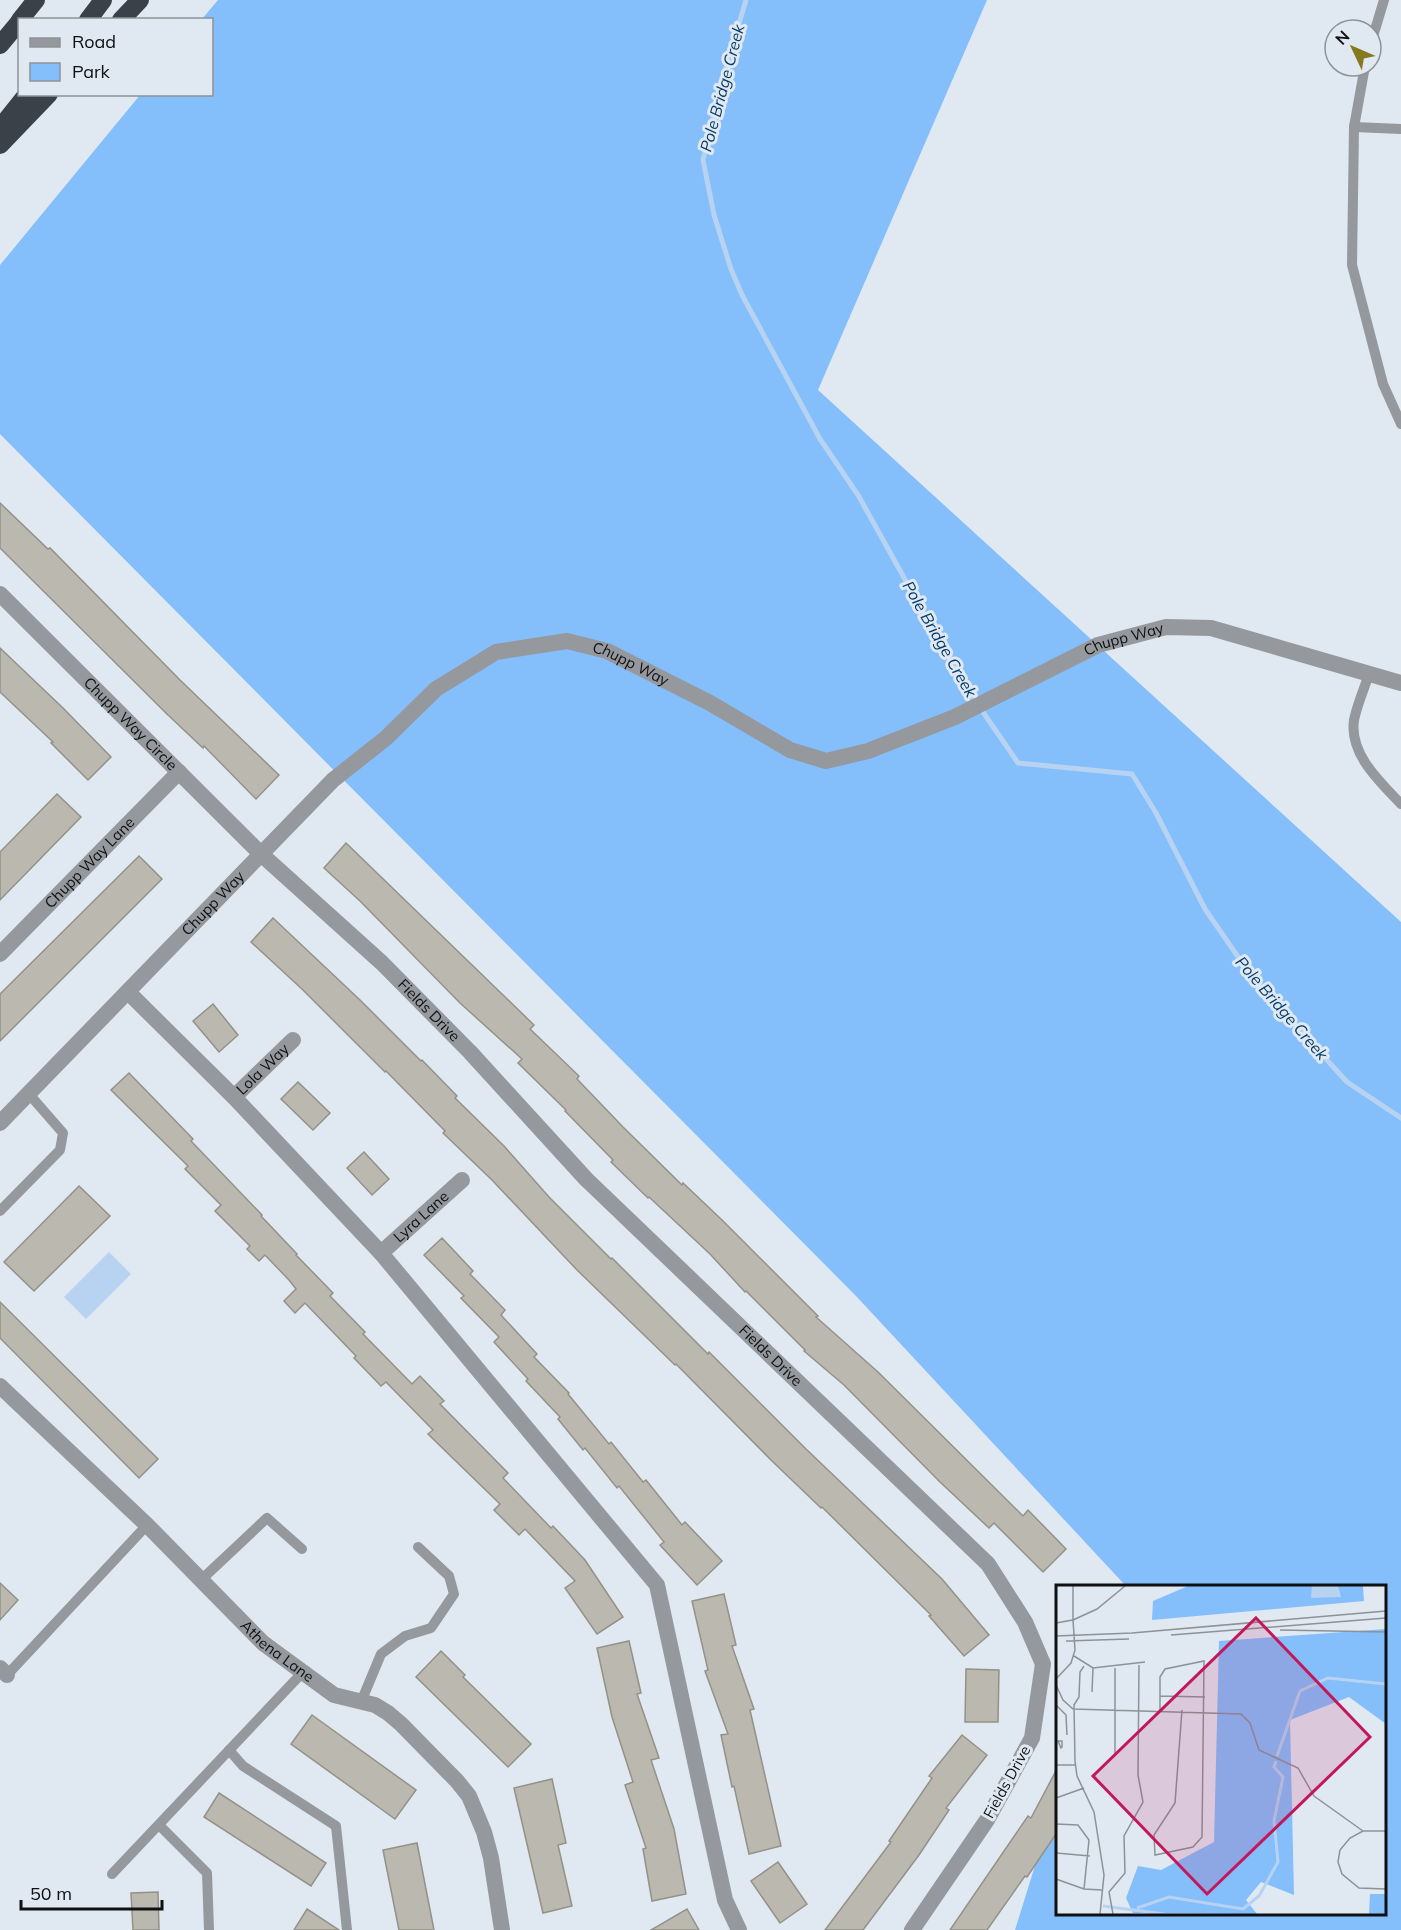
<svg xmlns="http://www.w3.org/2000/svg" width="1401" height="1930" font-family="Mulish,sans-serif">
<style>
.green{fill:#84bffc}
.water{fill:#b7d3f1}
.lines{fill:none;stroke-linecap:round;stroke-linejoin:round}
.stream{stroke:#b7d3f1;stroke-width:5}
.building{fill:#bbb9af;stroke:#939288;stroke-width:1.5}
.service{stroke:#95989c;stroke-width:10}
.minor{stroke:#95989c;stroke-width:16}
.motorway{stroke:#3b4148;stroke-width:18}
.labels{text-anchor:middle;stroke-width:6;stroke-linejoin:round;paint-order:stroke}
.street-label{font-size:15px;fill:#0e1013;stroke:#e0e8f1}
.water-label{font-size:16px;font-style:italic;fill:#033a68;stroke:#e0e8f1}
.inset-river{fill:none;stroke:#b7d3f1;stroke-width:3}
.inset-road{fill:none;stroke:#8c9298;stroke-width:1.5}
.view{fill:#c2185b;fill-opacity:0.15;stroke:#c2185b;stroke-width:3}
.inset-edge{fill:none;stroke:#0e1013;stroke-width:3}
</style>
<rect width="100%" height="100%" fill="#e0e8f1"/>
<polygon class="green" points="218,0 987,0 818,390 1401,922 1401,1930 1015,1930 1057,1795 1058,1914 1384,1914 1384,1586 1123,1586 1124,1584 856,1296 0,434 0,265 140,95 212,94 212,20 202,19"/>
<polygon class="water" points="109,1252 131,1274 86,1319 64,1297"/>
<g class="lines">
<polyline class="stream" points="746,0 722,81 703,160 714,215 731,269 742,295 820,439 858,495 961,680 1018,763 1132,774 1156,813 1205,909 1254,980 1347,1082 1401,1118"/>
</g>
<g class="building">
<polygon points="0,503 48,549 50,548 180,680 279,775 256,799 204,746 203,748 168,715 0,548"/>
<polygon points="0,648 63,708 111,757 88,780 51,743 53,742 0,692"/>
<polygon points="57,794 81,817 0,900 0,852"/>
<polygon points="346,843 534,1025 530,1029 579,1076 577,1079 623,1127 682,1185 683,1183 722,1220 818,1316 816,1317 878,1372 1023,1516 1028,1510 1066,1549 1043,1572 994,1523 989,1528 940,1482 844,1385 804,1351 805,1350 746,1291 745,1292 710,1254 649,1197 648,1198 611,1162 613,1160 565,1111 566,1110 518,1063 522,1059 460,1003 360,901 324,868"/>
<polygon points="139,856 162,879 0,1041 0,994"/>
<polygon points="273,918 360,1000 421,1061 422,1060 457,1096 455,1098 504,1146 549,1197 611,1259 612,1258 708,1354 709,1352 806,1449 942,1579 989,1635 964,1656 929,1616 931,1615 822,1507 821,1508 772,1461 676,1364 675,1365 577,1270 492,1180 443,1133 445,1131 386,1071 385,1072 303,990 251,942"/>
<polygon points="213,1004 238,1035 219,1052 193,1021"/>
<polygon points="129,1073 193,1139 191,1141 262,1215 261,1216 297,1254 296,1255 333,1293 330,1296 365,1332 363,1334 412,1384 420,1376 444,1401 440,1404 508,1473 503,1478 551,1528 553,1526 585,1560 623,1617 597,1634 565,1588 575,1581 525,1529 519,1535 494,1510 500,1504 428,1434 433,1430 386,1382 381,1386 354,1358 356,1356 305,1303 295,1313 284,1301 296,1289 289,1280 265,1255 259,1261 247,1249 250,1246 215,1211 221,1205 185,1169 188,1166 111,1090"/>
<polygon points="298,1082 330,1113 313,1130 281,1099"/>
<polygon points="364,1152 389,1179 372,1195 347,1168"/>
<polygon points="79,1186 110,1216 34,1291 4,1262"/>
<polygon points="442,1238 473,1271 470,1274 505,1310 501,1315 537,1354 534,1357 569,1393 568,1394 609,1444 611,1442 643,1482 646,1480 682,1525 685,1522 722,1561 697,1585 660,1545 664,1542 619,1486 617,1488 585,1448 583,1450 558,1419 560,1417 526,1381 528,1379 494,1342 499,1337 461,1298 464,1296 424,1255"/>
<polygon points="0,1302 158,1459 139,1478 0,1338"/>
<polygon points="0,1583 18,1600 0,1620"/>
<polygon points="724,1594 736,1645 732,1646 754,1709 750,1710 781,1846 749,1854 734,1786 732,1787 721,1735 728,1734 705,1671 708,1670 692,1601"/>
<polygon points="629,1641 641,1693 637,1694 659,1758 651,1760 674,1829 686,1894 652,1901 643,1849 646,1848 625,1785 633,1782 612,1717 597,1648"/>
<polygon points="441,1651 465,1675 463,1677 531,1744 508,1767 416,1677"/>
<polygon points="966,1669 999,1670 998,1722 965,1722"/>
<polygon points="312,1715 416,1790 395,1819 291,1744"/>
<polygon points="962,1735 987,1755 946,1808 949,1810 919,1855 863,1930 825,1930 891,1842 889,1841 932,1778 929,1776"/>
<polygon points="1058,1767 1058,1831 1027,1877 1025,1876 987,1930 950,1930 1028,1816 1031,1818"/>
<polygon points="552,1779 566,1843 558,1845 572,1906 543,1913 514,1788"/>
<polygon points="219,1793 326,1863 311,1886 204,1817"/>
<polygon points="417,1843 434,1930 399,1930 383,1850"/>
<polygon points="778,1862 807,1904 780,1923 751,1881"/>
<polygon points="158,1892 159,1930 133,1930 131,1893"/>
<polygon points="307,1909 339,1930 294,1930"/>
<polygon points="687,1909 699,1930 651,1930"/>
</g>
<g class="lines">
<g class="service">
<polyline points="1371,43 1384,0"/>
<polyline points="1354,127 1365,66"/>
<polyline points="1401,129 1354,127 1352,265 1383,384 1401,424"/>
<path d="M1369,674C1364,689 1357,705 1354,720C1349,754 1380,782 1401,804"/>
<polyline points="0,1211 60,1150 63,1133 29,1094"/>
<polyline points="201,1580 267,1518 302,1549"/>
<polyline points="7,1675 147,1525"/>
<polyline points="361,1702 381,1654 405,1636 431,1628 454,1594 449,1576 418,1547"/>
<polyline points="229,1750 243,1766 336,1826 347,1930"/>
<polyline points="159,1825 207,1873 209,1930"/>
<polyline points="112,1874 303,1672"/>
</g>
<g class="minor">
<path id="s1" d="M0,594L261,854L382,963L470,1052L586,1179L988,1564L1025,1622L1043,1664L1032,1738L987,1820L912,1930"/>
<path id="s2" d="M0,954L179,772"/>
<polyline points="128,992 234,1097 381,1253 657,1585 725,1900 739,1930"/>
<path id="s3" d="M234,1097L293,1040"/>
<path id="s4" d="M0,1123L333,780L386,738L436,689L496,652L567,641L607,651L710,703L790,750L826,761L868,751L955,717L1098,645L1166,627L1211,628L1401,683"/>
<path id="s5" d="M381,1253L462,1180"/>
<path id="s6" d="M0,1386L147,1525L263,1643L334,1695L375,1705L388,1713L401,1724L457,1781L469,1796L484,1832L491,1858L502,1930"/>
<polyline points="0,1668 7,1675"/>
</g>
<g class="motorway">
<polyline points="20,20 36,0"/>
<polyline points="88,20 103,0"/>
<polyline points="121,20 140,0"/>
<polyline points="0,45 20,21"/>
<polyline points="0,128 27,94"/>
<polyline points="0,145 49,94"/>
</g>
</g>
<g class="labels">
<g class="street-label">
<text dy="5" stroke="none"><textPath href="#s4" startOffset="1368">Chupp Way</textPath></text>
<text dy="5" stroke="none"><textPath href="#s4" startOffset="826">Chupp Way</textPath></text>
<text dy="5" stroke="none"><textPath href="#s1" startOffset="184">Chupp Way Circle</textPath></text>
<text dy="5" stroke="none"><textPath href="#s2" startOffset="128">Chupp Way Lane</textPath></text>
<text dy="5" stroke="none"><textPath href="#s4" startOffset="306">Chupp Way</textPath></text>
<text dy="5" stroke="none"><textPath href="#s1" startOffset="598">Fields Drive</textPath></text>
<text dy="5" stroke="none"><textPath href="#s3" startOffset="40">Lola Way</textPath></text>
<text dy="5" stroke="none"><textPath href="#s5" startOffset="54">Lyra Lane</textPath></text>
<text dy="5" stroke="none"><textPath href="#s1" startOffset="1084">Fields Drive</textPath></text>
<text dy="5" stroke="none"><textPath href="#s6" startOffset="384">Athena Lane</textPath></text>
<text transform="translate(1007 1782) rotate(-61)" y="5">Fields Drive</text>
</g>
<g class="water-label">
<text transform="translate(722 88) rotate(-75)" y="6">Pole Bridge Creek</text>
<text transform="translate(940 639) rotate(60)" y="6">Pole Bridge Creek</text>
<text transform="translate(1282 1008) rotate(49)" y="6">Pole Bridge Creek</text>
</g>
</g>
<g transform="translate(1056 1585)">
<rect width="330" height="330" fill="#e0e8f1"/>
<path d="M132,1H307L308,16L96,35L97,16ZM330,44V139L293,112L234,135L238,310L205,297L190,315L201,329L77,328L70,313L82,281L105,285L158,257L163,56ZM314,309H330V329H313Z" fill="#84bffc"/>
<path d="M256,1H282L285,12L255,13Z" fill="#b7d3f1"/>
<path class="inset-river" d="M221,171L244,106L272,93L330,99M47,321L108,329M81,323L113,312L187,324L203,311L222,277L218,236L227,192L218,182L220,176"/>
<path class="inset-road" d="M17,1V35L41,24L69,1M0,38L17,35L19,65L15,78L0,94M224,45L330,47M115,50L330,33M0,51L76,48L330,26M10,56L73,54M18,71L37,83L89,77M28,81L24,87L23,112L18,120L19,176L21,191L38,227L48,290L44,329M0,100L7,115L17,124L185,129L194,138L203,165L242,183L258,211L307,246M36,107L37,83M104,111L149,112M0,120L10,130L11,150M104,125V92L109,84L148,76L146,252L137,262L99,270L98,250L119,218L126,125M2,156H6V162L5,163ZM59,171V83M0,180H19M0,213L28,203M0,239L22,240L33,255L28,304M330,246H307L294,253L284,265L282,277L286,289L303,303L330,304M0,268L34,271M0,294L28,304L46,305M57,329L53,307L69,288L68,251L87,217L82,190L83,80"/>
<path class="view" d="M200,33L314,152L151,309L37,191Z"/>
<rect width="330" height="330" class="inset-edge"/>
</g>
<rect x="18" y="18" width="195" height="78" fill="#e0e8f1" stroke="#8c9298" stroke-width="1.5"/>
<rect x="30" y="38" width="30" height="9" fill="#95989c" stroke="#8c9298" stroke-width="1.5"/>
<text x="72" y="48" font-size="18" fill="#0e1013">Road</text>
<rect x="30" y="63" width="30" height="18" fill="#84bffc" stroke="#8c9298" stroke-width="1.5"/>
<text x="72" y="78" font-size="18" fill="#0e1013">Park</text>
<g transform="translate(1353 48) rotate(314)"><circle r="28" fill="#e0e8f1" stroke="#8c9298" stroke-width="1.5"/>
<path d="M0-4.5L10 22L0 15L-10 22Z" fill="#86781d"/>
<text y="-9" font-size="16" font-weight="bold" text-anchor="middle" fill="#0e1013">N</text>
</g>
<path d="M21 1900v9h141v-9" fill="none" stroke="#0e1013" stroke-width="3"/>
<text x="30" y="1900" font-size="18" fill="#0e1013" stroke="#e0e8f1" stroke-width="4.5" paint-order="stroke">50 m</text>
</svg>
